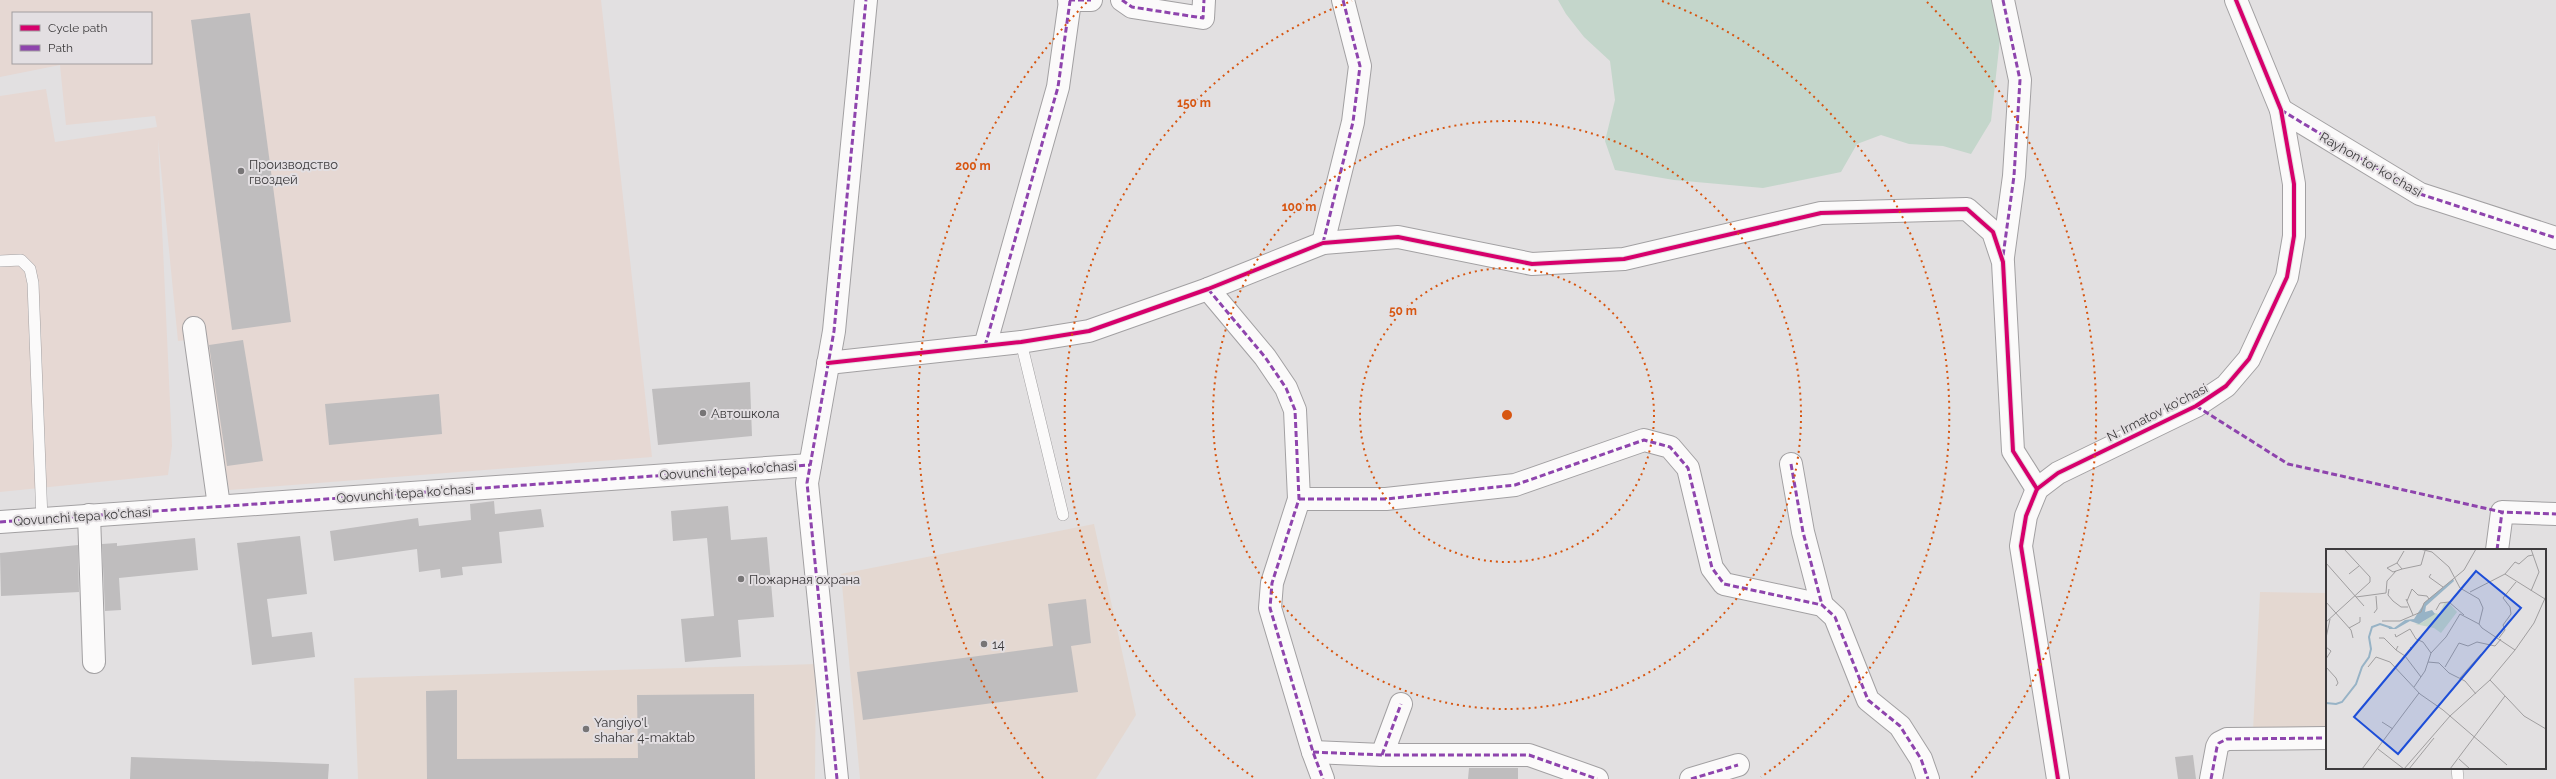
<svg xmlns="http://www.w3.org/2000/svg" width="2556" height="779" font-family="Raleway,sans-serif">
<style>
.industrial{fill:#e6d8d3;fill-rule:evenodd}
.education{fill:#e4d8d1}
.green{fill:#c4d6cb}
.building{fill:#bfbdbe}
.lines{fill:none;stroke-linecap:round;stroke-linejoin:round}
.service-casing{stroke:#a2a0a2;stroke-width:12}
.minor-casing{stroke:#a2a0a2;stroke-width:24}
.tertiary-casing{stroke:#a2a0a2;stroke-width:24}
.service{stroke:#fbfafa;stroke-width:11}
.minor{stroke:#fbfafa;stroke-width:22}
.tertiary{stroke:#fbfafa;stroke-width:22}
.quiet{stroke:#8e44ad;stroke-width:3;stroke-dasharray:6 3;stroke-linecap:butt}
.cycleway-casing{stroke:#e3dfe2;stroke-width:6}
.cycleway{stroke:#d6006c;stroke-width:4}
.ring{fill:none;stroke:#d75611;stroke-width:2;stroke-dasharray:2 4}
.poi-dot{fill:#777576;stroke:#e3dfe2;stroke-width:1.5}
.labels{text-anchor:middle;stroke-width:4;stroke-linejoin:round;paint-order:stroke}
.poi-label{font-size:13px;fill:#3d3b3d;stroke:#e3dfe2;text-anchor:start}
.street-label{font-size:13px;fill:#3d3b3d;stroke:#e3dfe2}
.inset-river{fill:none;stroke:#97b3c6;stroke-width:2}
.inset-road{fill:none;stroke:#a09e9f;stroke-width:1}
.view{fill:#1d4ed8;fill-opacity:0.15;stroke:#1d4ed8;stroke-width:2}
.inset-edge{fill:none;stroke:#3d3b3d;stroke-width:2}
.centre{fill:#d75611;stroke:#e3dfe2;stroke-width:2}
.ring-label{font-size:12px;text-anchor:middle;font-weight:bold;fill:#d75611;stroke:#e3dfe2;stroke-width:4;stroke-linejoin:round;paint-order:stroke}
</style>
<rect width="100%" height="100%" fill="#e2e0e1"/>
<path class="industrial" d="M0,0H601L652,457L229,490L205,338L178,341L158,139L172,446L168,475L0,492V96L46,89L55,142L157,127L155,116L66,125L60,65L0,77ZM13,13H151V63H13Z"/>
<g class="education">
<polygon points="1094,524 1136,715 1096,779 860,779 841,574"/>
<polygon points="2260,592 2327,593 2327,728 2253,730"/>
<polygon points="816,664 815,779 358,779 354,678"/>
</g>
<polygon class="green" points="1558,0 1994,0 2001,30 1991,121 1971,154 1943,146 1909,144 1881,135 1857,144 1841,172 1763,188 1674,180 1615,170 1605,141 1615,100 1610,61 1584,37 1566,14"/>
<g class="building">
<polygon points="250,13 291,322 232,330 191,20"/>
<polygon points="243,340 263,461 227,466 209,345"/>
<polygon points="750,382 752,436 658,445 652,389"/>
<polygon points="439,394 442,434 329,445 325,404"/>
<polygon points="494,501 495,514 541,509 544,527 499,532 502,563 462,567 463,575 441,578 440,569 419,572 417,549 334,561 330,531 418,518 419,526 471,520 470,504"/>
<polygon points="728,506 731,540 767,537 774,617 738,620 741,657 685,662 681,619 714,616 707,538 673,541 671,511"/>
<polygon points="300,536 307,594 267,599 272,637 312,632 315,657 252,665 237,543"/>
<polygon points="195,538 198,570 119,578 121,610 105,611 102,544 117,543 117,546"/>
<polygon points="78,545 79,592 1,596 0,553"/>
<polygon points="1086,599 1091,643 1071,646 1078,692 863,720 857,672 1053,646 1048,604"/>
<polygon points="457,690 457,759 638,758 637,695 754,694 755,779 427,779 426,691"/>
<polygon points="2193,755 2196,779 2178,779 2175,757"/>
<polygon points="131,757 329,764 328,779 130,779"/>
<polygon points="1469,768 1518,768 1518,779 1468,779"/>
</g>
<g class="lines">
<g class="service-casing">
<g id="service">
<polyline points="0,261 21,260 30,269 33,283 42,520"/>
<polyline points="1021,342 1063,515"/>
<polyline points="2457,768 2458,779"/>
</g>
</g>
<g class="minor-casing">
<g id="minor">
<polyline points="1069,0 1091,0"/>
<polyline points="1122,0 1132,7 1203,18 1204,0"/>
<polyline points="2003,0 2020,80 2014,176 2003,257"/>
<polyline points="2281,110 2420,194 2556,238"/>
<polyline points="1323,243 1353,122 1360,66 1343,0"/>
<polyline points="1208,289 1265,357 1286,388 1295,410 1299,499 1272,583 1270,608 1313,752 1323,779"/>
<polyline points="194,328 219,506"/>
<polyline points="985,346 1058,87 1070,1"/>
<polyline points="828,363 1021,342 1089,331 1208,289 1323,243 1398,237 1532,264 1624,259 1821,213 1967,209 1993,232 2003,262 2013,451 2037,489"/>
<polyline points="1791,464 1803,532 1822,605"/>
<polyline points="1299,499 1386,499 1515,485 1644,440 1670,447 1688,468 1712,568 1724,584 1822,605 1835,617 1868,700 1900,726 1921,759 1928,779"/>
<polyline points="89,515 94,662"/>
<polyline points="0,522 810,465"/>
<polyline points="2497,550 2502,512 2556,514"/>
<polyline points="1313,752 1382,755 1529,755 1597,779"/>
<polyline points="1382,755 1401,704"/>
<polyline points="837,779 807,483 834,331 866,0"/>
<polyline points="1691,779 1738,765"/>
<polyline points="2211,779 2217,747 2219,743 2227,739 2327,738"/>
</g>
</g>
<g class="tertiary-casing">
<polyline id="tertiary" points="2058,779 2021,546 2026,516 2037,489 2058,473 2196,406 2226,386 2249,359 2287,277 2294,236 2294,184 2281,110 2236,0"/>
</g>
<use href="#service" class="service"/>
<use href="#minor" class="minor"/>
<use href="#tertiary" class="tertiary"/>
<g class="quiet">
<polyline points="1069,0 1091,0"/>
<polyline points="1122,0 1132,7 1203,18 1204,0"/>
<polyline points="2003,0 2020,80 2014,176 2003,256"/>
<polyline points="2281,110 2420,194 2556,238"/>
<polyline points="1323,243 1353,122 1360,66 1343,0"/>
<polyline points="1208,289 1265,357 1286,388 1295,410 1299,499 1272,583 1270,608 1313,752 1323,779"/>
<polyline points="985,346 1058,87 1070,1"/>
<polyline points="2196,406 2288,464 2502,512 2556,514"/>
<polyline points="1791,464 1803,532 1822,605"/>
<polyline points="1299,499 1386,499 1515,485 1644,440 1670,447 1688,468 1712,568 1724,584 1822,605 1835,617 1868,700 1900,726 1921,759 1928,779"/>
<polyline points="0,522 810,465"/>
<polyline points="2497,550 2502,512"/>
<polyline points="1313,752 1382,755 1529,755 1597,779"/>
<polyline points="1382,755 1401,704"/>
<polyline points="837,779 807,483 834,331 866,0"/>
<polyline points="1691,779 1738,765"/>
<polyline points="2211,779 2217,747 2219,743 2227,739 2327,738"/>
</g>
<g class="cycleway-casing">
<g id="cycleway">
<polyline points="828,363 1021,342 1089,331 1208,289 1323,243 1398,237 1532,264 1624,259 1821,213 1967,209 1993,232 2003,262 2013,451 2037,489"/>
<polyline points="2058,779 2021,546 2026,516 2037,489 2058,473 2196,406 2226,386 2249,359 2287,277 2294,236 2294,184 2281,110 2236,0"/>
</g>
</g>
<use href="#cycleway" class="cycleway"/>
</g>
<g class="ring">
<circle cx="1507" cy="415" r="147"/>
<circle cx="1507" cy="415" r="294"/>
<path d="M1253 777A442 442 0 0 1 1352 1M1662 1A442 442 0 0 1 1761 777"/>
<path d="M1043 778A589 589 0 0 1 1087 2M1927 2A589 589 0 0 1 1971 778"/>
</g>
<g class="poi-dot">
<circle cx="241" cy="171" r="4"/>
<circle cx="703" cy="413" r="4"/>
<circle cx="741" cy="579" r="4"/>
<circle cx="984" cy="644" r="4"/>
<circle cx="586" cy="729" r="4"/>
</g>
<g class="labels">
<g class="poi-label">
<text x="249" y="169">Производство<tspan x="249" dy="15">гвоздей</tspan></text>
<text x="711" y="418">Автошкола</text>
<text x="749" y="584">Пожарная охрана</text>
<text x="992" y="649">14</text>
<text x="594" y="727">Yangiyo'l<tspan x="594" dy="15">shahar 4-maktab</tspan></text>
</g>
<g class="street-label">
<text transform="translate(2371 164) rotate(30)" y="5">Rayhon tor ko'chasi</text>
<text transform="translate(2157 412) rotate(-27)" y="5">N. Irmatov ko'chasi</text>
<text transform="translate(728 470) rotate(-4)" y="5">Qovunchi tepa ko'chasi</text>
<text transform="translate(405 493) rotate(-4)" y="5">Qovunchi tepa ko'chasi</text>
<text transform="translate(82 516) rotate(-4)" y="5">Qovunchi tepa ko'chasi</text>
</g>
</g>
<g transform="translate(2326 549)">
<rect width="220" height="220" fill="#e2e0e1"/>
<path d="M119,53L123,54L131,63L115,84L108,79L89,75L97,73L109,64L113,65Z" fill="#c4d6cb"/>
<path d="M127,30L128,32L100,57L99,63L106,61L109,65L93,75L84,72L70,80H63L62,77L68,79L79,71L88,70L99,53Z" fill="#97b3c6"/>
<path class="inset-river" d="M0,154L10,155L16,153L30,135L36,118L43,108L45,100L43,88L46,78L54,75L66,79"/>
<path class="inset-road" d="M94,0L106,3L123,18L134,39L153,50L157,59L153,75L156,79L189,101M205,0L213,23L205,42M0,14L38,57M71,14L76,20L67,23L61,19ZM71,14L78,2M76,20L95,16L99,2M23,25L33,17M105,25L103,28L117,38M179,25L219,50M63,40L62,46L67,52L75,58H82M144,43L179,25L189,13L193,15L202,7L207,6M30,48L60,44L61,32L70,22M80,50L87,66M81,52L86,40L92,46L101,47L103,50M0,53L25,81L27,89M110,61L114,54L123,53L138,66M48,64L51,60L50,47M56,72H74L95,63L98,54L138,21L150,0M0,73L44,33V28L18,0M23,79L34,73V68M69,85L70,88L84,80L90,90L97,93L105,104M0,89L4,70M53,89H58L70,101L72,97M173,89L179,81L177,76L185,65L184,58L177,49L190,33M0,98L5,102L0,110M70,101L79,107L86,100L84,98M79,107L95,128M50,108L64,113L94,145L117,161L181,216M102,113L113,114L123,124L139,132L150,145M0,118L10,129L12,134L10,137M42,118L50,108M119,118L133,94L142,97L151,93L169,97L175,90M134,129L155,105M164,131L198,167L220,180M88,138L99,122L105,104L120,88L134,65L153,75M56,173L67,180M52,200L78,220M133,210L144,220M36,220L93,144M78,220L124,167L164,131L189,101L208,74L220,47M83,220L108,189M124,220L179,147"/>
<path class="view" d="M150,22L195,59L72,205L28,168Z"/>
<rect width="220" height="220" class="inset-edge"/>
</g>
<circle cx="1507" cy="415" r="6" class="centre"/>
<g class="ring-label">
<text x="1194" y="107">150 m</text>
<text x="973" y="170">200 m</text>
<text x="1299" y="211">100 m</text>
<text x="1403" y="315">50 m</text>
</g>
<rect x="12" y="12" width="140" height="52" fill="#e3dfe2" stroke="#a19da0"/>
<rect x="20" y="25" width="20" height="6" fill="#d6006c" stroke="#a19da0"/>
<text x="48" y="32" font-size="12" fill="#3d3b3d">Cycle path</text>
<rect x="20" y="45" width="20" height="6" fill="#8e44ad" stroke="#a19da0"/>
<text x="48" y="52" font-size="12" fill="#3d3b3d">Path</text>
</svg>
